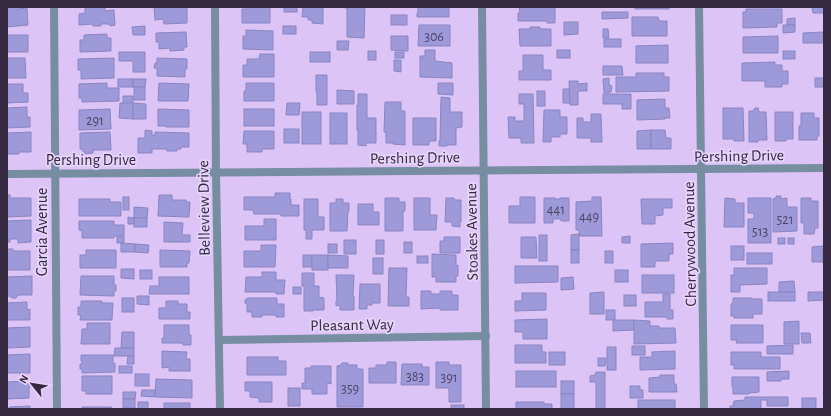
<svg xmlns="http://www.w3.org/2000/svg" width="831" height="416" font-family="'Alegreya Sans',sans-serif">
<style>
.building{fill:#9e9ad9;stroke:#8984c2}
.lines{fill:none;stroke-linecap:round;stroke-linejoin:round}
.street{stroke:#768da2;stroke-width:8}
.labels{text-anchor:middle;stroke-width:3.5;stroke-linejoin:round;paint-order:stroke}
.number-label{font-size:14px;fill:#4f4567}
.street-label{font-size:16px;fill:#352941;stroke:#e7d4fb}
</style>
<rect width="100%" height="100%" fill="#ddc4f7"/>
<g class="building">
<polygon points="11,7 15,7 16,9 27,8 28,25 7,27 7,9 10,9"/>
<polygon points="85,7 105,7 105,11 114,10 115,25 111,26 108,24 101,24 101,26 93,26 92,24 79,25 79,14 85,13"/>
<polygon points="154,7 187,7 187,23 164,24 163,19 155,20"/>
<polygon points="247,7 270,7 270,23 242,23 242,9 247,9"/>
<rect x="284" y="7" width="13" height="5"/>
<polygon points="303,7 323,7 323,24 312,23 312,20 308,20 308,17 302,17"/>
<polygon points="345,7 365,7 364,38 347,37 347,8 345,8"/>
<polygon points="418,7 449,7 449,17 417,17 417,13 418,13"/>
<polygon points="519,7 555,7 555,23 547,23 547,21 518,21 518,13 520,13"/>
<rect x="635" y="7" width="34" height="2"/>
<polygon points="812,7 824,7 824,13 813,13"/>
<polygon points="746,9 782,9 782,23 777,23 777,27 743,28 743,12 746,12"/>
<polygon points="602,12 628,12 628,18 602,19"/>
<rect x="391" y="15" width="16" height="10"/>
<polygon points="632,17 658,17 659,21 667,21 667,36 632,36"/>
<polygon points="795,18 795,25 787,25 787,19"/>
<polygon points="564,22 578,22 578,34 564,35"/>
<polygon points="419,25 450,25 450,46 418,46"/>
<polygon points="783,25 795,25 795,32 783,33"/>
<polygon points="145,26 145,35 133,35 132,27"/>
<rect x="283" y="26" width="13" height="8"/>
<polygon points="530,27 540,27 540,29 551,29 551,46 520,46 519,29 530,29"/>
<polygon points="603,29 608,29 609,38 603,38"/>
<polygon points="246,30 273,31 273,50 243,49 243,36 246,36"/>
<polygon points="186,32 187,47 184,47 184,50 170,51 170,48 159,49 159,42 156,42 156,33"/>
<polygon points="824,32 824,43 803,43 803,33"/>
<polygon points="107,34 107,38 111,38 111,51 80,52 80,40 84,40 84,35"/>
<rect x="7" y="35" width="21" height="17"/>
<polygon points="391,36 408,36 408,51 391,50"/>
<polygon points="778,36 778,53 743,53 743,37"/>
<rect x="604" y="39" width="17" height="8"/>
<polygon points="337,41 349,41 348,50 337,50"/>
<polygon points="668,45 668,63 636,63 636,46"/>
<polygon points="425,50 435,50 435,61 452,63 452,78 420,77 420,56 425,56"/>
<rect x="557" y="50" width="13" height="8"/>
<rect x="368" y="51" width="8" height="9"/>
<rect x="783" y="51" width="12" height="8"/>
<polygon points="119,52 145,52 145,72 133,72 133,61 119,61"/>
<rect x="310" y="52" width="20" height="10"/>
<rect x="395" y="52" width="9" height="6"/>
<polygon points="260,54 274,54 274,77 243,77 243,65 247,65 247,59 259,59"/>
<polygon points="523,55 543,55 543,70 551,70 551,80 519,80 519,71 523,71"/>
<polygon points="7,58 25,58 26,78 7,78"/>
<polygon points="114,58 114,78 81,79 81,70 78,70 78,59"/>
<polygon points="157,58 187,59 187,69 185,69 185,77 157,76 157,68 154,68 155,63 157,63"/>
<polygon points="394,60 401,60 401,72 394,71"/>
<polygon points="775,62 775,65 782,65 782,71 788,71 788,84 782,84 782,87 765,87 765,81 742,81 742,63"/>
<polygon points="603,66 622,66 623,75 603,75"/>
<polygon points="636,73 664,73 664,77 669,77 669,91 616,92 616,77 636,77"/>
<polygon points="316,75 327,75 327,105 317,105 317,92 316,92"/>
<polygon points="609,78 609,85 612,86 611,92 604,93 603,79"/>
<rect x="815" y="78" width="9" height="9"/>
<rect x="118" y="79" width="15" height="8"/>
<polygon points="133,79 146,79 145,87 133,87"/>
<polygon points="569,81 578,81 578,84 587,83 587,91 578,91 578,105 570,105"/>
<polygon points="107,83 107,88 119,88 119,101 82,102 82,98 79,98 79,84"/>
<polygon points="159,83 189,84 188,101 158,101"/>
<polygon points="246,83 274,83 274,101 244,101 244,91 246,91"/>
<polygon points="438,83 453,83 453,95 438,94"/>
<polygon points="7,84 23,84 23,93 28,93 28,102 7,103"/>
<rect x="134" y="87" width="11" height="13"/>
<polygon points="563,89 569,89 570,103 563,103"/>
<polygon points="337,90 354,91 354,104 337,104"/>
<rect x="537" y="91" width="8" height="15"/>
<polygon points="358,94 367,94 367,118 376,118 376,143 366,143 366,146 358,145 358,130 357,130 357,105 358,105"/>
<polygon points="519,94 533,94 534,143 521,143 521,138 509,138 508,117 515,117 515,121 524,121 524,104 519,104"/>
<polygon points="603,94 631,94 631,109 622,109 622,104 603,104"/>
<polygon points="123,96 133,96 133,103 123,104"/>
<polygon points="441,97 450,98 450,112 462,112 462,127 456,128 456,145 447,145 447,146 439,146 439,141 440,141"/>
<polygon points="665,99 665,108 669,108 670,118 665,118 665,119 637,120 637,100"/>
<polygon points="385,102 401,102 401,111 405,111 405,145 393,144 393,143 386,143 386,132 384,132"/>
<polygon points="120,103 133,103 133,119 119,118"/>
<polygon points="133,103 146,104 146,119 133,119"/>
<polygon points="287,103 300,103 299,115 286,115"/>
<polygon points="27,107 27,117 30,117 30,127 7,128 7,108"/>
<polygon points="723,108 743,108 744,141 734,141 734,139 723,139"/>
<polygon points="755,108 758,108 759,112 766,112 767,140 758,140 758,142 749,142 749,111 753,111"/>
<polygon points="110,109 111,129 79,130 79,110"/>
<polygon points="158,109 189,110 189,127 166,127 166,126 158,126"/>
<rect x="244" y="109" width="30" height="17"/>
<polygon points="544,110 560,110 560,117 567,117 567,134 560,134 560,137 551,137 551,142 543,142"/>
<rect x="302" y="112" width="19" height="32"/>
<polygon points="775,112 793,112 793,139 786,139 786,141 775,141"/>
<rect x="330" y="113" width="17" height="31"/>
<polygon points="801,113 814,113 814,118 819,118 819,136 817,136 817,140 799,140 799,126 801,126"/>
<polygon points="591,114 601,114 602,142 591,142 591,138 577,138 577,118 583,118 583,122 591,122"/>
<polygon points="413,118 436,118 436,141 429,141 429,145 413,145"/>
<rect x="284" y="129" width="15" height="14"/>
<polygon points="145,130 152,131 152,135 155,135 155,132 189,133 189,147 181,147 181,149 177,149 177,151 167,151 167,149 152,149 152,153 138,153 138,138 145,138"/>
<polygon points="651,130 651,149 637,149 637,131"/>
<polygon points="651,130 665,130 666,138 671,138 671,149 651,149"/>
<polygon points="244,131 274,131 274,149 262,149 262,152 247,152 247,144 243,144"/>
<polygon points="31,132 31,152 19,152 19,154 7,154 7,133"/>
<polygon points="110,132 111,150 93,150 93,153 83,154 83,149 80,149 80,133"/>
<polygon points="275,193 290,193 290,199 291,199 291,205 299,205 299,216 281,216 281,214 254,214 253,210 244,210 244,197 275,197"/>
<polygon points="7,195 10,195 10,198 31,198 31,216 7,217"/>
<polygon points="159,195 172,195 172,200 186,200 186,202 190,202 189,217 158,216"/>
<polygon points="776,196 781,196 781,199 787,198 787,207 797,207 797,231 773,232 773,199 776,198"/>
<rect x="123" y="197" width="6" height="13"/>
<polygon points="520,197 535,197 535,223 509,223 509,206 520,206"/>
<polygon points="592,197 601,197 602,236 579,236 579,230 576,230 576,202 592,201"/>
<polygon points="385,198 399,198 399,202 405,202 405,211 403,211 403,231 385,231"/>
<polygon points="414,198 430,198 430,215 437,215 436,230 414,230"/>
<polygon points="446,198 454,198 454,200 461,200 461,222 460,222 460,227 452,226 452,222 445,222"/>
<polygon points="544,198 555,198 555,199 560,199 560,198 569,198 569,221 561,221 561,219 553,219 553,223 544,223"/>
<polygon points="725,198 735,199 735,203 744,203 744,227 724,227"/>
<polygon points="748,198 771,198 771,243 748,243 748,219 754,219 754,213 748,213"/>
<polygon points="801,198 811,198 811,201 818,201 818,228 815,228 814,234 804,234 804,223 801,223"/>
<polygon points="79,199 110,199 110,202 121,202 121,216 79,216"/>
<polygon points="304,199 318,199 318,217 324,217 324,230 312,230 312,239 306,239 306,230 304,230"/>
<polygon points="336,199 343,199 343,203 349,203 349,211 348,211 347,231 330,231 330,203 336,203"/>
<polygon points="641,199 672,199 672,208 663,208 663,215 655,216 655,224 642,224"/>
<polygon points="358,204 373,204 373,212 379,212 379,225 358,225"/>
<polygon points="134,207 148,208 147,218 134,218"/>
<polygon points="128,217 134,218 134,224 128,224"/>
<rect x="134" y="218" width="13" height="9"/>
<polygon points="264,219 276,219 276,240 245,240 245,226 264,226"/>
<polygon points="31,220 31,242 18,243 18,239 10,239 10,242 7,242 7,221"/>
<polygon points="79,221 114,221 114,225 124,225 124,236 114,236 114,238 82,238 82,231 79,230"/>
<polygon points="164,222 183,223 182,235 190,235 190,242 164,242"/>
<polygon points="579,234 579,250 571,250 571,235"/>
<rect x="539" y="235" width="8" height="26"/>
<polygon points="630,236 630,243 622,243 622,237"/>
<rect x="117" y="237" width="7" height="6"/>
<polygon points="444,237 460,237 460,253 440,253 440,241 444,241"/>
<polygon points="521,237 536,237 537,258 521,258"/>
<rect x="778" y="238" width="7" height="6"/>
<rect x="788" y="238" width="6" height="6"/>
<rect x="344" y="240" width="12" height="14"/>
<rect x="376" y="240" width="8" height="14"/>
<rect x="404" y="242" width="8" height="11"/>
<polygon points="121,243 135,244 135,252 121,252"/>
<polygon points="673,243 673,254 669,254 669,261 655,261 655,267 641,267 641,244"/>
<polygon points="135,244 149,245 148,253 135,252"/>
<rect x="328" y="244" width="9" height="9"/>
<polygon points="261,245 276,245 275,267 244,267 244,251 261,251"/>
<rect x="731" y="246" width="13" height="14"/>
<polygon points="823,246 823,262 812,262 812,247"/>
<polygon points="7,249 13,249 13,251 30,251 30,270 7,270"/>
<polygon points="86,250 116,250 116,268 80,268 80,255 86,255"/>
<polygon points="160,250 190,251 189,263 187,263 187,267 160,267"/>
<rect x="571" y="250" width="8" height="13"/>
<rect x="605" y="251" width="8" height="12"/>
<rect x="747" y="253" width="25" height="11"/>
<polygon points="432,254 456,255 456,266 458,265 458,276 456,276 456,282 436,282 436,277 432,277"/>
<rect x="303" y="255" width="9" height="12"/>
<rect x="312" y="255" width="16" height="15"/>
<polygon points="328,255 348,256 348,268 328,268"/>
<rect x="417" y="256" width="11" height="7"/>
<rect x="373" y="258" width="10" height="16"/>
<polygon points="515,266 558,266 558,282 515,283"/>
<polygon points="389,268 407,268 406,297 409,297 409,306 388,306"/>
<polygon points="734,268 767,268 767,284 740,285 740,292 731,292 731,275 734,275"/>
<polygon points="121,269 134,269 134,279 121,278"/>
<rect x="140" y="270" width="12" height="9"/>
<rect x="615" y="270" width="13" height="12"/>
<polygon points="262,272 276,272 276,280 285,280 284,294 276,294 276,292 245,292 246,277 262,277"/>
<polygon points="302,273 314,273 314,286 319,286 319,297 324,298 324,310 313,310 313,311 304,311 304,286 302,286"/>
<polygon points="336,275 354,275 353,296 354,296 354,310 340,310 340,305 336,306 336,301 337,301"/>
<rect x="642" y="275" width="32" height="18"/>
<polygon points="32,276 32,295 18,295 16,298 12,298 9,296 7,296 7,277"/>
<polygon points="81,276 114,276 114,285 116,285 116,291 114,291 114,296 80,295"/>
<polygon points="159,277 189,277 189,294 149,294 150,286 159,286"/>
<polygon points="573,277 574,289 561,290 561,278"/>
<polygon points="794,281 795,292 779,292 779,282"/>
<polygon points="360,284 380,284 380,303 372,303 372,305 367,305 367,309 359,309"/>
<rect x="293" y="287" width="8" height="7"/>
<polygon points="421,291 431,291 431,294 440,294 440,291 452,291 452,295 458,295 458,310 440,310 440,308 421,309"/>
<polygon points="604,292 604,314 590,314 590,293"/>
<rect x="768" y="292" width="27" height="9"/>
<polygon points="808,292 824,292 824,300 808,301"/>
<polygon points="522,293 546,293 546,310 515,311 515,301 522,301"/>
<polygon points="663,294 670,294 670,310 673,310 673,319 667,319 667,317 645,317 645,302 663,302"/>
<rect x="624" y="295" width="12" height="11"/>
<polygon points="137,296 149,296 149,305 137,304"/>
<rect x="122" y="298" width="12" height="14"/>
<polygon points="248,298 277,298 277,304 284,304 284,317 276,317 276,315 262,315 262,317 252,317 252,312 247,312 247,305 245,303 245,300"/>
<polygon points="733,298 752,298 752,299 762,299 762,314 753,314 753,318 734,318 734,316 731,316 731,304 733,303"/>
<polygon points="81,301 102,301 102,303 113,303 112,320 80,320 81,315 78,315 78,307 81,307"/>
<polygon points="166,301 178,301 178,304 187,304 187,312 190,312 190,319 159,319 159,308 166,308"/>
<polygon points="27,302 27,310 30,309 30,320 7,320 7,303"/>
<rect x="606" y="310" width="9" height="10"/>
<polygon points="547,319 547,339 523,339 523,332 515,332 515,320"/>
<polygon points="613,320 634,320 634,330 613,331"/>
<polygon points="634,320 650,321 650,326 659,326 659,328 675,328 676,343 634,344"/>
<polygon points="799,321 799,344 784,344 784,322"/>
<polygon points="87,323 110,323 110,344 81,344 82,329 87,329"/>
<polygon points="164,325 189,325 189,335 191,335 191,345 183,345 183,343 162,343 162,338 164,338"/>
<polygon points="731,325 763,325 763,343 736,343 737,340 731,340"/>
<polygon points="30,327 30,347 7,348 7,328"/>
<polygon points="122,332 134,332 134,348 121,348"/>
<polygon points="801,333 810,333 811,343 802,343"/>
<polygon points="515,345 542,345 542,352 546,352 546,363 515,363"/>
<polygon points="793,345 793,354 767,354 767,346"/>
<rect x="632" y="346" width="13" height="9"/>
<rect x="607" y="347" width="9" height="23"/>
<polygon points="115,348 134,348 134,356 114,356"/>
<polygon points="162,351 187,352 186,359 190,359 190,371 169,371 169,367 162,368"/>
<polygon points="675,351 675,369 640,370 640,357 652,357 652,352"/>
<rect x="549" y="352" width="16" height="13"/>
<polygon points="731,352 761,352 761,357 780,357 780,369 734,369 734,365 731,365"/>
<polygon points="30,354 30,373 7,373 7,355"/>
<polygon points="81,355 113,355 113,364 115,363 115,372 82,373 82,369 80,369 80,364 82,364 82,361 81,361"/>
<polygon points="128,356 134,356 134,364 127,364"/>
<polygon points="247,357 278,357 278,361 286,361 286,375 247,375"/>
<polygon points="598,358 606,358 605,366 598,366"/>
<polygon points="387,362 396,362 396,383 369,383 369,368 376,368 376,365 387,365"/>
<polygon points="436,362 449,362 449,365 461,365 461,402 449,402 449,388 436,388"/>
<polygon points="342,363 348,363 347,365 357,365 357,369 363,369 363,407 337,407 337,366 341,365"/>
<polygon points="402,364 422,364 422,367 429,367 429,385 401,385"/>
<rect x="119" y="366" width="13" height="7"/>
<polygon points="311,366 331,366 331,384 327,383 327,394 312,394 312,389 302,389 302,383 305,383 305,368 311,368"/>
<rect x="516" y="371" width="40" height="16"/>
<polygon points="789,371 789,379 781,379 781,381 767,381 767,372"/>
<polygon points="596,372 605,372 605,409 596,409 596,382 590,382 590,376 595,375"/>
<rect x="135" y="374" width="14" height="12"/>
<polygon points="660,375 674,375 674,384 676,384 677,392 649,392 649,378 660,377"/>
<polygon points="82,376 112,376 112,394 86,394 86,391 82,391"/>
<polygon points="732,377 759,377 759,392 749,393 749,394 733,394 733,387 732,387"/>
<polygon points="156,379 192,380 192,398 155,397"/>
<polygon points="29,381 31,383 32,385 29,388 29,398 7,399 7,382"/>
<rect x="561" y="381" width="13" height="13"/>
<polygon points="245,382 272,382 272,402 259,402 259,398 250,397 250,391 245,391"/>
<polygon points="630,386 640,386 640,390 643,390 643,398 630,398"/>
<rect x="288" y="388" width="12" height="18"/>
<polygon points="142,390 155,390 154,397 141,396"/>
<polygon points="123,392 136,392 135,399 123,399"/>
<rect x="561" y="394" width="13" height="15"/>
<polygon points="745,397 788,397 788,406 767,406 767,400 761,400 761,409 730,409 730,406 733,406 734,401 745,400"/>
<rect x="802" y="398" width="14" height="11"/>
<rect x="123" y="399" width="12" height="9"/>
<rect x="638" y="400" width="37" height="9"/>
<rect x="138" y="402" width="10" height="7"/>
<polygon points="516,402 544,402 544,404 552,404 552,409 516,409"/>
<rect x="164" y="403" width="26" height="6"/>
<rect x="451" y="405" width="13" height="4"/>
<polygon points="30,406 30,409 9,409 9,407"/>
<polygon points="82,407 112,407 111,409 82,409"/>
</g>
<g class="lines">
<g class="street">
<polyline points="54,7 57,409"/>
<polyline points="215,7 216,173 220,409"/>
<polyline points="482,7 486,409"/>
<polyline points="699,7 704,409"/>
<polyline points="7,174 824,168"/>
<polyline points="219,340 486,336"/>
</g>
</g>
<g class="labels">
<g class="number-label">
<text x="434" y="41">306</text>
<text x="95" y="125">291</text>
<text x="556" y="214">441</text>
<text x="589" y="221">449</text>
<text x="785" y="224">521</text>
<text x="760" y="236">513</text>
<text x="415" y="381">383</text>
<text x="449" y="382">391</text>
<text x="350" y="393">359</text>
</g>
<g class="street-label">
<text transform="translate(739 155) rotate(-1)" y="6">Pershing Drive</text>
<text transform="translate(415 157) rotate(-1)" y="6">Pershing Drive</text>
<text x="91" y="165">Pershing Drive</text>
<text transform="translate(203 208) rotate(-91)" y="6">Belleview Drive</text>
<text transform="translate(41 232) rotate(-90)" y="6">Garcia Avenue</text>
<text transform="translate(471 232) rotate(-91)" y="6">Stoakes Avenue</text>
<text transform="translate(689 244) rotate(-91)" y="6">Cherrywood Avenue</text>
<text transform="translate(352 324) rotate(-1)" y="6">Pleasant Way</text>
</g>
</g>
<rect width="831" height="416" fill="none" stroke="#352941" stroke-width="16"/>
<g transform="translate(32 384) rotate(300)" stroke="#e7d4fb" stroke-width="3" paint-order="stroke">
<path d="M0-3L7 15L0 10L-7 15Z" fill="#352941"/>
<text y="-6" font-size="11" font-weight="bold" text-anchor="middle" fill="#352941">N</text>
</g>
</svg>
